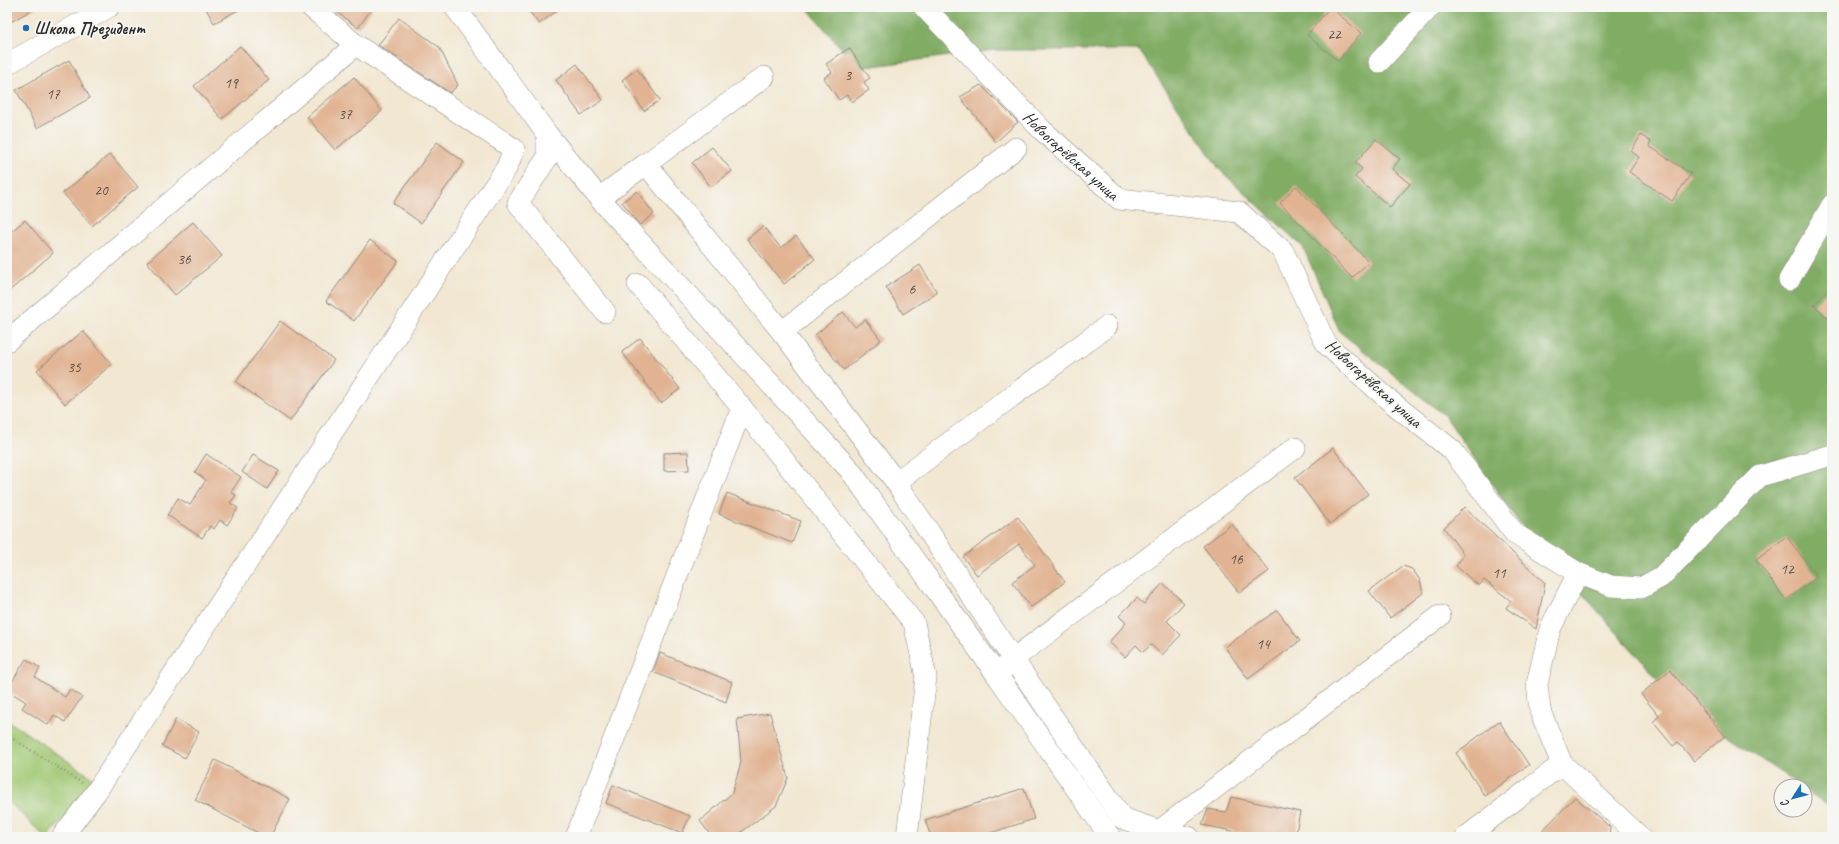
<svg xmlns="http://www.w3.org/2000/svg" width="1839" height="844" font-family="Caveat,sans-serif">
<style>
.green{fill:#a0c772;stroke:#66794e}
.forest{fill:#80ac64;stroke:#566c48}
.building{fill:#e1b392}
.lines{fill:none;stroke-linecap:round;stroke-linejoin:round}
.minor-casing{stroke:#8e897e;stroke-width:22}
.path{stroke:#8e897e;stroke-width:2.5;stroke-dasharray:1 3;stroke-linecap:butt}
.minor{stroke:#fff;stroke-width:21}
.poi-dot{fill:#1f6fb2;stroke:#f6f6f2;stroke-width:1.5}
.labels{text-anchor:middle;stroke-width:3.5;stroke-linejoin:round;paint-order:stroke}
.number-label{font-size:15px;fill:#584d45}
.poi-label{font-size:17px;font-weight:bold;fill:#2b2b2b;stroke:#f6f6f2;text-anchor:start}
.street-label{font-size:17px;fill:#2b2b2b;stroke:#f6f6f2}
</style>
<rect width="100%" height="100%" fill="#f6f6f2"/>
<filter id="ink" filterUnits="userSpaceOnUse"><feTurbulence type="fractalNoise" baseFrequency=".025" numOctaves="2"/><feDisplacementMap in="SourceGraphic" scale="8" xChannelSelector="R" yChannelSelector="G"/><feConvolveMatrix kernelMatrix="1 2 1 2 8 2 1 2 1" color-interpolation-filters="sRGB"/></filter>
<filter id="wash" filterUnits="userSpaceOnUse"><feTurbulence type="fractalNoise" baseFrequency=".012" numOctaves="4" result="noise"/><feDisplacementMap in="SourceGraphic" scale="16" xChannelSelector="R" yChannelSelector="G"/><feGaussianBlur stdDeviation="0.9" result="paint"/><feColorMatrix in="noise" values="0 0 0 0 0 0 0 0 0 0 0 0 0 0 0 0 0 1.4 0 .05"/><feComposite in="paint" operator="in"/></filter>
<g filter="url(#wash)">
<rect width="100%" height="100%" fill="#f2e7d1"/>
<polygon class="green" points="7,720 93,778 68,813 48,837 45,837 7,800"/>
<polygon class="forest" points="806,7 1832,7 1832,808 1805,790 1805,786 1800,786 1680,704 1517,520 1445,416 1340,332 1303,247 1220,170 1139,50 995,50 858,68"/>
<g id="blocks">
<g class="building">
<polygon points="7,7 37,7 7,24"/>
<polygon points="205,7 244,7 214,23"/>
<polygon points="330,7 373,7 358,28"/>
<polygon points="526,7 562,7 539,24"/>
<polygon points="1330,7 1361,33 1338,61 1307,35"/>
<polygon points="399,18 439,47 458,85 450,93 378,45"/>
<polygon points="240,46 269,80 222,119 194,86"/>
<polygon points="849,48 870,78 864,82 869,90 852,102 847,95 839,100 824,78 832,72 826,64"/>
<polygon points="69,60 90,98 37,128 16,90"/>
<polygon points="577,64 603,100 581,115 556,80"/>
<polygon points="637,69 660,100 644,111 622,80"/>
<polygon points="354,77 382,111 335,150 307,117"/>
<polygon points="981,85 1018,122 996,142 960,97"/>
<polygon points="1641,135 1651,142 1649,146 1691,174 1672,201 1629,172 1639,157 1631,151"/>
<polygon points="1376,139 1400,159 1392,169 1410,184 1390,207 1355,177 1362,169 1355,163"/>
<polygon points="437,142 464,162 421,223 393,203"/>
<polygon points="712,147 732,171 711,187 692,163"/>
<polygon points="110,154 138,187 92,226 63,193"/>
<polygon points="1296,186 1369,262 1352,278 1280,203"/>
<polygon points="637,191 654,214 640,225 622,202"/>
<polygon points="25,220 53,253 7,293 7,235"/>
<polygon points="193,222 222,256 175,295 147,262"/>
<polygon points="763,226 781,248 796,236 815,259 784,284 747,239"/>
<polygon points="370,240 398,261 354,321 326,301"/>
<polygon points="920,265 937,292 903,314 886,287"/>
<polygon points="1832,286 1832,322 1814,305"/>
<polygon points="843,312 855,327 865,319 881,340 844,370 815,335"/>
<polygon points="280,321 334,360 290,421 236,382"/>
<polygon points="83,331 112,364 65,404 37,370"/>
<polygon points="640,338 680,389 661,403 622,352"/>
<polygon points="1333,448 1368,494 1330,524 1295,478"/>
<polygon points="688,452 689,470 664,471 664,453"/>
<polygon points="206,454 241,477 231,492 236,495 230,503 238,508 227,525 220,520 214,529 210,526 202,538 167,515 178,498 190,505 206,480 195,472"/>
<polygon points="253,455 279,471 267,489 242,472"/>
<polygon points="727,493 801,521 792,543 719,514"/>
<polygon points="1464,507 1545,583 1536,629 1506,608 1511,601 1484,580 1479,586 1456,566 1464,555 1444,528"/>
<polygon points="1018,517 1065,582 1031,607 1012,582 1035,565 1019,544 977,575 963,557"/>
<polygon points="1232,524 1269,571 1239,593 1203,546"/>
<polygon points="1787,537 1817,577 1786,600 1756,560"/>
<polygon points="1403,566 1412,569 1420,580 1423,593 1390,618 1369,591"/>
<polygon points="1163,583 1184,603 1167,621 1181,635 1162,655 1151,645 1143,652 1136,645 1125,657 1109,642 1126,623 1119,616 1137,598 1144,604"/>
<polygon points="1277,610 1300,641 1248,679 1225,647"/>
<polygon points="660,653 732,682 726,702 653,672"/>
<polygon points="26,659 40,668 35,677 65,697 70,689 82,697 65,722 54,715 48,725 22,708 26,702 7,690"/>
<polygon points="1670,670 1725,736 1694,761 1678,742 1673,746 1653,722 1659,716 1641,694"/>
<polygon points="770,713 788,778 776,806 735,837 712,837 700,821 732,793 741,762 737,719"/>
<polygon points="176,719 199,732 185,758 162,746"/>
<polygon points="1499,721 1529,765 1485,796 1456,753"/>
<polygon points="215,760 290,799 270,837 266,837 195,800"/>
<polygon points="613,785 690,816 682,833 606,803"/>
<polygon points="1024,788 1034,819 978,837 931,837 925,820"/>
<polygon points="1231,797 1300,812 1295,837 1263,837 1202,825 1208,809 1226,812"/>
<polygon points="1575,797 1610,827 1609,837 1536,837"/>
</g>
</g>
</g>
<g filter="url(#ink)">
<use href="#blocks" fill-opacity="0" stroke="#8e897e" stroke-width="1"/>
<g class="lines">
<g class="minor-casing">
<g id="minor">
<polyline points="455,7 547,134 599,198 850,470 997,675 1013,659 1295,448"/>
<path id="s1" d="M924,7L1042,130L1119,199L1239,212L1283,251L1326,344L1390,401L1452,450L1515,534L1578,573L1611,586L1641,588L1661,577L1760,476L1832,455"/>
<polyline points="1379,62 1430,7"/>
<polyline points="7,64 109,7"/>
<polyline points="764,77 646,164 782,332 896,482 1013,659 1122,818 1159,831"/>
<polyline points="547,134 547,158 518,203 605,312"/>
<polyline points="599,198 646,164"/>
<polyline points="1789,280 1832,205"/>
<polyline points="782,332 1016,148"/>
<polyline points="7,341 356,45"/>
<polyline points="742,408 914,623 926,677 907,837"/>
<polyline points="896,482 1107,326"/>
<polyline points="1578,573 1550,629 1537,684 1540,711 1562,764 1640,837"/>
<polyline points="997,675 1110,837"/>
<polyline points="62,837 96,792 507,167 514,149 356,45 311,7"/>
<polyline points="576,837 742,408 638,284"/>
<polyline points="1189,837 1159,831 1440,616"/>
<polyline points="1466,837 1562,764"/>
</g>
</g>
<polyline class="path" points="7,735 82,783"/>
<use href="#minor" class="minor"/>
</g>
</g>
<circle class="poi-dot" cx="26" cy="28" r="4"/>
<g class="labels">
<g class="number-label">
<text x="1334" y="39">22</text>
<text x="848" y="80">3</text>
<text x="231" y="88">19</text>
<text x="53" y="99">17</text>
<text x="345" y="119">37</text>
<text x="101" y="195">20</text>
<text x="184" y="264">36</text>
<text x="912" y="294">6</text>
<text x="74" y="372">35</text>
<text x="1236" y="564">16</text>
<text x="1787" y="574">12</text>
<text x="1499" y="578">11</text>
<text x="1263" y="649">14</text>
</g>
<g class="poi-label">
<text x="34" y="34">Школа Президент</text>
</g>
<g class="street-label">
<text dy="6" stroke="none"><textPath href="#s1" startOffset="209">Новоогарёвская улица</textPath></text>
<text transform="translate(1374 383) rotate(42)" y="6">Новоогарёвская улица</text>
</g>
</g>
<rect width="1839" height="844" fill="none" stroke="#f6f6f2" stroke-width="24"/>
<g transform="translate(1793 798) rotate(234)"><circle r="19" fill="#f6f6f2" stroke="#a5a5a2"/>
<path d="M0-3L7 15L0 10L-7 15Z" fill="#1f6fb2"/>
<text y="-6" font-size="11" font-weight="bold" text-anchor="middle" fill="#2b2b2b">С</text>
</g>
</svg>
